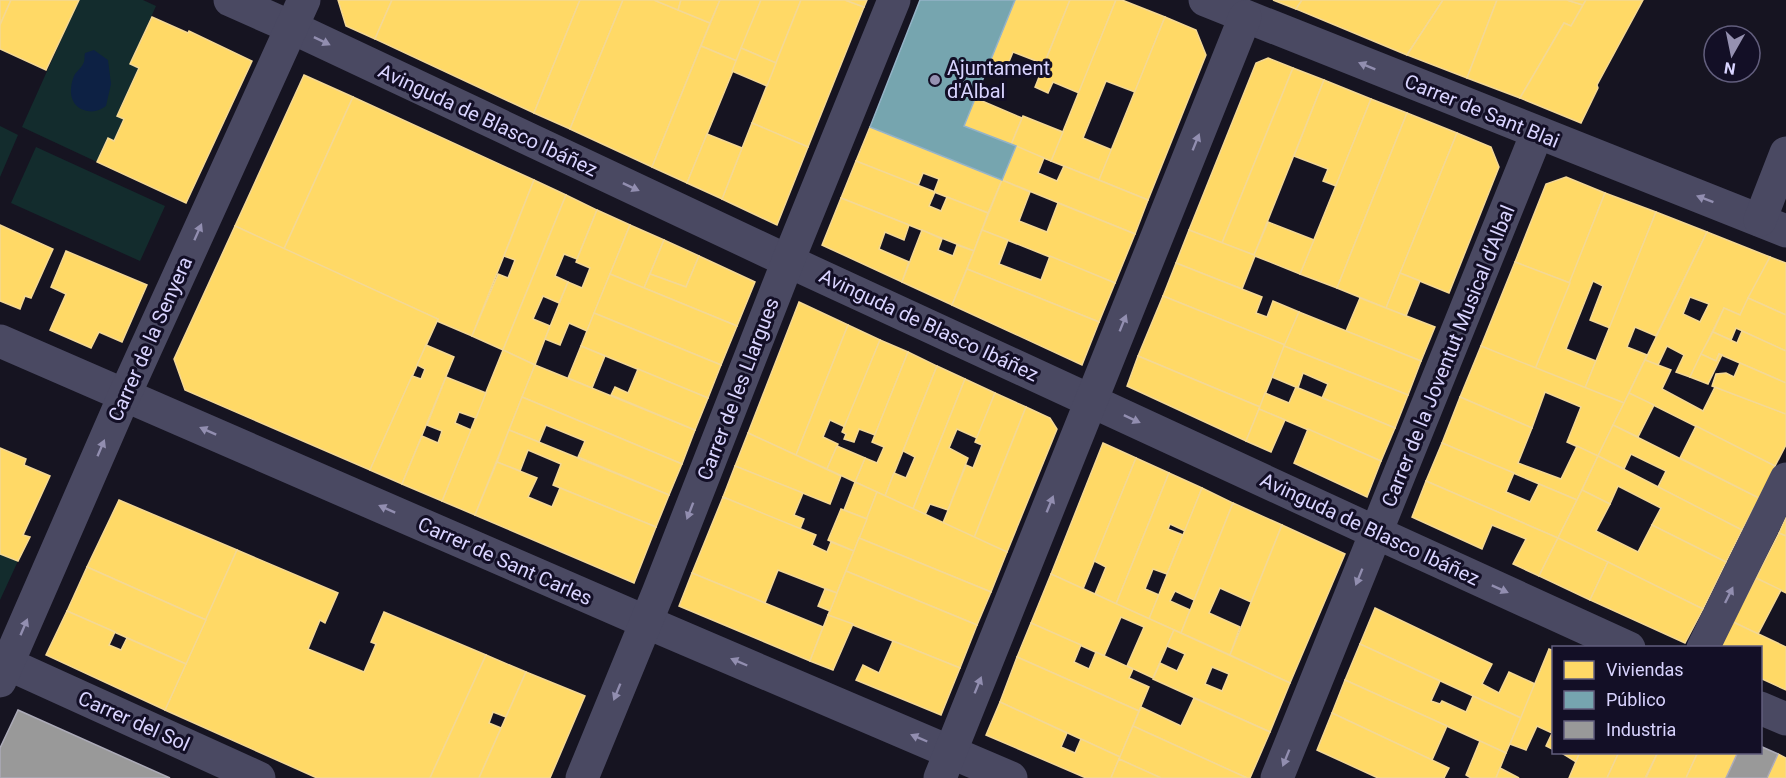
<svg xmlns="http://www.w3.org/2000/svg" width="1786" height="778" font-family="Roboto,sans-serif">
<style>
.green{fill:#132c2d}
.water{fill:#0d2144}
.homes{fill:#ffd966;stroke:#f4d894;stroke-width:1.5;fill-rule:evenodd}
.public{fill:#76a5af;stroke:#94b3c7;stroke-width:1.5}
.industry{fill:#999;stroke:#acabb8;stroke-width:1.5}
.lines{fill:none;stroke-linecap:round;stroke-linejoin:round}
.minor{stroke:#4a4962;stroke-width:33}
.oneway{fill:#928eb0}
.poi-dot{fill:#9591b1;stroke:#130f26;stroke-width:2}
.labels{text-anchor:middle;stroke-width:6;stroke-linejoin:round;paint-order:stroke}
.poi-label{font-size:20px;fill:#d9d4ff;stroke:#130f26;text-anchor:start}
.street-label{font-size:20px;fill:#d9d4ff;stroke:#130f26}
</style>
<rect width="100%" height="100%" fill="#161421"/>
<g class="green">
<polygon points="79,0 143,0 156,6 130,64 139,68 117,115 124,119 114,141 108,139 97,162 22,127"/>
<polygon points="0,126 18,135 0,177"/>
<polygon points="36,147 165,206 140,261 11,203"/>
<polygon points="0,554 18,561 0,600"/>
</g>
<path class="water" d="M94,50L108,60L111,84L106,106C99,111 92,113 84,110C68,105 69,86 75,74C78,70 82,67 84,62C85,59 84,56 85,53Z"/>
<g class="homes">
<polygon points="0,0 11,0 0,25"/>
<polygon points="11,0 79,0 46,70 0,49 0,25"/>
<polygon points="338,0 392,0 375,39 346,26"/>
<polygon points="392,0 580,0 534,113 375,39"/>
<polygon points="580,0 623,0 570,129 534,113"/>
<polygon points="623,0 654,0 710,23 652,167 570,129"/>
<polygon points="654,0 681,0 678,10"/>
<polygon points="681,0 720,0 710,23 678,10"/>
<polygon points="720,0 761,0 737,61 701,46"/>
<polygon points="761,0 801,0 776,63 741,48"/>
<polygon points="801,0 845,0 864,7 808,147 752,123"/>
<polygon points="845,0 867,0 864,7"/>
<polygon points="1015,0 1070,0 1044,64 1013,52 1006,69 990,62"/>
<polygon points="1070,0 1116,0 1079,93 1053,82 1048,93 1035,87"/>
<polygon points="1116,0 1122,0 1165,17 1135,92 1106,81 1083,138 1112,150 1099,180 1051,161"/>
<polygon points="1273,0 1302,0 1296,9"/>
<polygon points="1302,0 1443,0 1407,55 1296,9"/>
<polygon points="1443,0 1497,0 1467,78 1407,55"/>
<polygon points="1497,0 1567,0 1583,5 1571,26 1564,23 1520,98 1467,78"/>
<polygon points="1567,0 1586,0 1583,5"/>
<polygon points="1586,0 1643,0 1597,85 1598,88 1581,123 1520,98 1564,23 1571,26"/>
<polygon points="152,17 188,33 189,31 252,61 186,203 97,162 108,138 114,141 124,119 117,116 139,68 130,64"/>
<polygon points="1165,17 1196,30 1206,55 1148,200 1099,180"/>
<polygon points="701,46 737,61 687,183 652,167"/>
<polygon points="741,48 776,63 767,86 732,71"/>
<polygon points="1268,58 1293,68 1222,243 1189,230 1256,63"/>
<polygon points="1293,68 1324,80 1254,255 1222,243"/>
<polygon points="304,75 353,97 284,249 235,226"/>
<polygon points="1324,80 1371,99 1336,186 1323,181 1328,169 1294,156"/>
<polygon points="353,97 534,180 472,336 437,321 438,319 284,249"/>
<polygon points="975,98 1022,118 1011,145 964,126"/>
<polygon points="1371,99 1407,113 1337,288 1300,274"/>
<polygon points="1407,113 1457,133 1386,308 1337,288"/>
<polygon points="1023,116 1063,132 1051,161 1011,145"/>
<polygon points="752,123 808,147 777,225 722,199"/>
<polygon points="870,127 1002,180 988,213 934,192 939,179 923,173 918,186 856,161"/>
<polygon points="1457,133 1491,147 1499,167 1449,293 1400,273"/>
<polygon points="707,134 742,148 722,199 687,183"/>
<polygon points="1016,146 1044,158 1038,173 1057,181 1064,166 1148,200 1135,234 1002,180"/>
<polygon points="856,161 935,192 929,206 941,211 947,197 988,213 974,251 841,198"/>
<polygon points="1566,177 1605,193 1570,283 1515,262 1546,184"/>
<polygon points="534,180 566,195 503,350 472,336 498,274 508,278 515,260 504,256"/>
<polygon points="1002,180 1030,192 1019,221 1047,232 1058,203 1135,234 1115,283 982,230"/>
<polygon points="1605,193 1656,212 1610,328 1590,320 1603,286 1593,281 1566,349 1596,361 1585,388 1535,369"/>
<polygon points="566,195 597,210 577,259 564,254 555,276 568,282 559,303 543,296 533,319 550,326 535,365 503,350"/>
<polygon points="841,198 909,225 904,240 885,232 879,249 909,262 902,282 822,245"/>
<polygon points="597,210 630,225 587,331 569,323 560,345 545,339 568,282 582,288 590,268 576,262"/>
<polygon points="1656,212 1707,232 1656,336 1635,327 1627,347 1647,355 1624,403 1585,388"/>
<polygon points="1268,222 1314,240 1300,274 1255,256 1242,289 1176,263 1189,230 1254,255"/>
<polygon points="0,225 53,249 31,298 25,296 20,309 0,301"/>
<polygon points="630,225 664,240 644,288 610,274"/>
<polygon points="235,226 438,319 370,470 185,390 174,359"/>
<polygon points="922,230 942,239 938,250 953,256 957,245 974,251 952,305 902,282"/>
<polygon points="982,230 1008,240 999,264 1041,280 1050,256 1115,283 1099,322 967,269"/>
<path d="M1707,232L1770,257L1740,315L1724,308L1690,377L1676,372L1684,355L1667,346L1658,365L1645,360ZM1690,297L1709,304L1700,322L1683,314Z"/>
<polygon points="664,240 699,256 686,287 650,274"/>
<polygon points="66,251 147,285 122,342 99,332 91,348 50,330 66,294 51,287"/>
<polygon points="699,256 755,282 737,326 644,288 650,274 686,287"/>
<polygon points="1770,257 1786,263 1786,315 1748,298"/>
<polygon points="1515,262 1570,283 1535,369 1481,346"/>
<polygon points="1176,263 1262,297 1256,313 1267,317 1273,301 1299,312 1285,345 1163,296"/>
<polygon points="967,269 1099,322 1082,365 952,305"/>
<polygon points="1400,273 1420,281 1406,316 1386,308"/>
<polygon points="610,274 737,326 721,365 594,313"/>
<polygon points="1163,296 1285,345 1260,407 1138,356"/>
<polygon points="1360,298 1435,327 1421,361 1346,331"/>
<polygon points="1748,298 1786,315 1786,351 1736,328 1731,340 1713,332 1724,308 1740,315"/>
<polygon points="799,302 848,325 796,455 748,433"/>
<polygon points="1299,312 1421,361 1408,395 1284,346"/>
<polygon points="594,313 721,365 708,398 581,346"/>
<polygon points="848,325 880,340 845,427 830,420 823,437 838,444 827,469 796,455"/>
<polygon points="1742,331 1786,351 1786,383 1719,354 1716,361 1701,354 1713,332 1737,343"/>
<polygon points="880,340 908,352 875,435 859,429 854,442 844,439 846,434 842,432"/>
<polygon points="426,345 454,357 402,484 370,470 412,376 421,379 425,369 417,365"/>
<polygon points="581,346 605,356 592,388 568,378"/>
<polygon points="1284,346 1408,395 1395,428 1322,398 1328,384 1303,373 1298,388 1272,377"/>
<polygon points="1481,346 1624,403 1598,456 1567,442 1581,407 1545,392 1532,428 1460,397"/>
<polygon points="503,350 535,365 475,515 442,501"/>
<polygon points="908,352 937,366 885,496 855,482 865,458 877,463 884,447 872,442"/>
<polygon points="1701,354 1716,361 1719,354 1722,355 1708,384 1690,377"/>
<polygon points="1138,356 1260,407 1246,441 1127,386"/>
<polygon points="1645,360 1671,370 1662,389 1703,411 1715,387 1786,414 1786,445 1775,466 1629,393"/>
<polygon points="1740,363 1786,383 1786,414 1712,386 1716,374 1726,373 1734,377"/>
<polygon points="535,365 695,430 682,464 522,397"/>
<polygon points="937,366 965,379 913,509 885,496 894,473 906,478 915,457 903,451"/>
<polygon points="638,369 708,398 695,430 611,395 615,387 628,393"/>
<polygon points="446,377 486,393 476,418 459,412 455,423 471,430 442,501 402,484 422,436 438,443 442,431 427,425"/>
<polygon points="965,379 995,393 977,438 957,429 949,448 968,458 948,510 930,504 925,515 913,509"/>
<polygon points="1296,387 1395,428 1381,461 1259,409 1265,393 1289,403"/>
<polygon points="995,393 1026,407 974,538 943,523 966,465 973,468 982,445 975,442"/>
<polygon points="1629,393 1654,405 1638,437 1613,425"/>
<polygon points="522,397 682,464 669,495 578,457 585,441 546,425 539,442 509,430"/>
<polygon points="1460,397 1532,428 1518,463 1561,479 1577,446 1598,456 1577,500 1442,443"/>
<polygon points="1026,407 1050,418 1057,429 1007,552 974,538"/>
<polygon points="1259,409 1285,420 1271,452 1246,441"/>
<polygon points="1613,425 1759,498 1742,530 1658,487 1666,471 1631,454 1624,469 1598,456"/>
<polygon points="1696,426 1775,466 1759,498 1680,458"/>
<polygon points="1308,429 1381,461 1367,497 1294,463"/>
<polygon points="509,430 669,495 656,527 553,485 561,464 528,450 520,471 497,462"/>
<polygon points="748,433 841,476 830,504 735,466"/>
<polygon points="1103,443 1136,458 1083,589 1051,574"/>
<polygon points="1442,443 1514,473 1506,492 1530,502 1539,484 1577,500 1558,538 1426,481"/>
<polygon points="837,446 865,458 855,482 827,469"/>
<polygon points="0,448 26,459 24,465 50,476 23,535 30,537 18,561 0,554"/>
<polygon points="1598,456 1742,530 1726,562 1652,525 1661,508 1618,486 1610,504 1582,490"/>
<polygon points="1136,458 1169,473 1116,604 1095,594 1106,567 1094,561"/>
<polygon points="497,462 537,478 528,497 552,507 560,488 656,527 634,583 475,515"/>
<polygon points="735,466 803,493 794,515 804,519 800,529 723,497"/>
<polygon points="1169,473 1202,488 1185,531 1170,524 1168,529 1183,535 1167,574 1153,569 1145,589 1159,595 1149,619 1116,604"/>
<polygon points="1426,481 1558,538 1539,576 1513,564 1526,539 1492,525 1482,549 1412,517"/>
<polygon points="855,482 877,492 867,519 844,510"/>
<polygon points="1202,488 1233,503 1194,600 1175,591 1170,601 1190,610 1181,633 1149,619"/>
<polygon points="1582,490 1610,504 1596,531 1638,552 1652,525 1726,562 1703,609 1558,538"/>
<polygon points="877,492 1007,552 991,592 859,538"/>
<polygon points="723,497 816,535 812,545 827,552 831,542 854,551 837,593 778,570 765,603 692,573"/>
<polygon points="119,500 237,550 206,620 87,567"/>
<polygon points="1233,503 1282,525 1251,602 1220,588 1209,613 1240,627 1230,655 1181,633"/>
<polygon points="841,509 867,519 854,551 828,540"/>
<polygon points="1786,517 1786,536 1779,533"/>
<polygon points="1282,525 1345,554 1290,683 1230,655"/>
<polygon points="1779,533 1786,536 1786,593 1756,578"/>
<polygon points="859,538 991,592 977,625 846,571"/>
<polygon points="1558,538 1608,562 1590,600 1539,576"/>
<polygon points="237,550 338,593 325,623 320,620 308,649 364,672 376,644 371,642 384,612 486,655 430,778 317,778 165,710"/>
<polygon points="1608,562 1703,609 1685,643 1590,600"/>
<polygon points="87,567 206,620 186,664 67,611"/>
<polygon points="846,571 977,625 960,668 828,615"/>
<polygon points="692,573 823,627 810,661 679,606"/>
<polygon points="1051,574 1174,630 1153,678 1127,666 1144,627 1121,617 1104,656 1031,623"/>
<polygon points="1756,578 1781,590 1758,634 1733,622"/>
<polygon points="825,589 837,593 830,611 818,606"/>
<polygon points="1375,608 1492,664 1482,684 1499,693 1509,672 1535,684 1521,718 1360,644"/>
<polygon points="67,611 115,632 109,645 121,650 127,638 186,664 165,710 46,655"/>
<polygon points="828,615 853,624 833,670 810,661"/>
<polygon points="1733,622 1786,647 1786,690 1760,678 1760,648 1720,648"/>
<polygon points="1031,623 1081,645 1074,662 1089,669 1096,652 1133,669 1129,678 1149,687 1139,711 1017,657"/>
<path d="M1174,630L1290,683L1270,732L1153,679L1160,663L1177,671L1185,654L1167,646ZM1212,667L1229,674L1222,691L1205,684Z"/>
<polygon points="893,641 960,668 941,715 856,680 863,665 879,673"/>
<polygon points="1360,644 1440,681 1431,701 1440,704 1442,701 1466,712 1473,696 1521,718 1506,753 1345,680"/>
<polygon points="1549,649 1554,651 1554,729 1552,733 1537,726 1526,750 1510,744"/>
<polygon points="486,655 526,672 506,717 493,712 489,723 501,728 479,778 430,778"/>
<polygon points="1017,657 1139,711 1120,757 1000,702"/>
<polygon points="526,672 585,696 550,778 479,778"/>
<polygon points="1345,680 1447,726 1432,760 1332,713"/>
<polygon points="1194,698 1270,732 1250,778 1247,778 1133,726 1141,707 1181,726"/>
<polygon points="1000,702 1067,733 1061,747 1075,753 1081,739 1120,757 1111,778 1086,778 986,735"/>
<polygon points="1332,713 1449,768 1444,778 1378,778 1317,750"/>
<polygon points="1133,726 1247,778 1161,778 1119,759"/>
<polygon points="1554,729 1554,750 1546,746"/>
<polygon points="1480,741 1506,753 1496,778 1471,778 1466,775"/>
<polygon points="1560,752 1580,752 1576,762"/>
<polygon points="1580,752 1619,752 1607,778 1569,778"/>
<polygon points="1619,752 1658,752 1645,778 1607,778"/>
<polygon points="1658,752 1698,752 1686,778 1646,778"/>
<polygon points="1698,752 1738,752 1726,778 1686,778"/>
<polygon points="1778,754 1786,758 1786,778 1767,778"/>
<polygon points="1119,759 1161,778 1111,778"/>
<polygon points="1500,768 1519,778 1496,778"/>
</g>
<polygon class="public" points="920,0 1015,0 964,126 1016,146 1002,180 870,127"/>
<g class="industry">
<polygon points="18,710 170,778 0,778 0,748"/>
<polygon points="1760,746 1778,754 1767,778 1726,778 1738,752 1760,752"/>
</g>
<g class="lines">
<g class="minor">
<polyline points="230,0 291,27 788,261 1377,533 1629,648"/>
<polyline points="1205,0 1786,231"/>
<polyline points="1760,220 1786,153"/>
<polyline points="0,341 646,622 1011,778"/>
<polyline points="1703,648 1786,479"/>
<polyline points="8,664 259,778"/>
<polyline points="0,681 125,394 304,0"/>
<polyline points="1760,708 1786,719"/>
<polyline points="582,778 658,593 788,261 894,0"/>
<polyline points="940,778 1245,17"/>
<polyline points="1277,778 1537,133"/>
</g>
</g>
<defs><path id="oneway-solid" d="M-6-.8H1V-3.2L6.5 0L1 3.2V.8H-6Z" transform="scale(1.5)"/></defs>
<g class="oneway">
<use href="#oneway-solid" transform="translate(322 41) rotate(26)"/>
<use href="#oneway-solid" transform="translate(1367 66) rotate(-158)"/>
<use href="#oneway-solid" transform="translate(1196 142) rotate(-68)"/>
<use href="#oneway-solid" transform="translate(631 187) rotate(25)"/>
<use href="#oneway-solid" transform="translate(1705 199) rotate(-159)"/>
<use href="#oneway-solid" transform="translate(198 232) rotate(-66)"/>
<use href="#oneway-solid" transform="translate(1123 323) rotate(-68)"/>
<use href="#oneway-solid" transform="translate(1132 419) rotate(25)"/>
<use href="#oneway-solid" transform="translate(208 431) rotate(-156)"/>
<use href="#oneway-solid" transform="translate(101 448) rotate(-67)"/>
<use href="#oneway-solid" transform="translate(1050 504) rotate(-68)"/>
<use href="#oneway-solid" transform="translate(387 509) rotate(-156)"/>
<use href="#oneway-solid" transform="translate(690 511) rotate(111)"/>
<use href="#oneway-solid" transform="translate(1359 577) rotate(112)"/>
<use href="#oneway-solid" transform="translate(1500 589) rotate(24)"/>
<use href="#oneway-solid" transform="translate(1729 595) rotate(-64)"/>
<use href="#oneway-solid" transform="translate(24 627) rotate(-67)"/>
<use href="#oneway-solid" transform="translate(739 662) rotate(-157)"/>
<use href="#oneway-solid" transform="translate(978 685) rotate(-68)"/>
<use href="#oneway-solid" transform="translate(617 692) rotate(112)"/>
<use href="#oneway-solid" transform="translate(919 738) rotate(-157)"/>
<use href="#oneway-solid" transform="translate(1286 758) rotate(112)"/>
</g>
<circle class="poi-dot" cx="935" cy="80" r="6"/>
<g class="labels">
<g class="poi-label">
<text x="947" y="75">Ajuntament<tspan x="947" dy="23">d'Albal</tspan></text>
</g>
<g class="street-label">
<text transform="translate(1482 111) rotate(22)" y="7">Carrer de Sant Blai</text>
<text transform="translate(488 120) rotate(25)" y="7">Avinguda de Blasco Ibáñez</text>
<text transform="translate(929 325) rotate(25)" y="7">Avinguda de Blasco Ibáñez</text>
<text transform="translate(150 339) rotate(-66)" y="7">Carrer de la Senyera</text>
<text transform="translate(1448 356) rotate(-68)" y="7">Carrer de la Joventut Musical d'Albal</text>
<text transform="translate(738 389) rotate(-69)" y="7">Carrer de les Llargues</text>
<text transform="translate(1370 529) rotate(25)" y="7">Avinguda de Blasco Ibáñez</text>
<text transform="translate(505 561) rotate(24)" y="7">Carrer de Sant Carles</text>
<text transform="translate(134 721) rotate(24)" y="7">Carrer del Sol</text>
</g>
</g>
<rect x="1552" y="646" width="210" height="108" fill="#130f26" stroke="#625e7d" stroke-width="1.5"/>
<rect x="1564" y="661" width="30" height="18" fill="#ffd966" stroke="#625e7d" stroke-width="1.5"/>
<text x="1606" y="676" font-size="18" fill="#d9d4ff">Viviendas</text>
<rect x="1564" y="691" width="30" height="18" fill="#76a5af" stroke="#625e7d" stroke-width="1.5"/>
<text x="1606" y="706" font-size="18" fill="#d9d4ff">Público</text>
<rect x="1564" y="721" width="30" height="18" fill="#999999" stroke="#625e7d" stroke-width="1.5"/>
<text x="1606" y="736" font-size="18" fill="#d9d4ff">Industria</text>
<g transform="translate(1732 54) rotate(189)"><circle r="28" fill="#130f26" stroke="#625e7d" stroke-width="1.5"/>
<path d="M0-4.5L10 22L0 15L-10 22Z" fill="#9591b1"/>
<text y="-9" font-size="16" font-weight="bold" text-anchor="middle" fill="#d9d4ff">N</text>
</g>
</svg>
